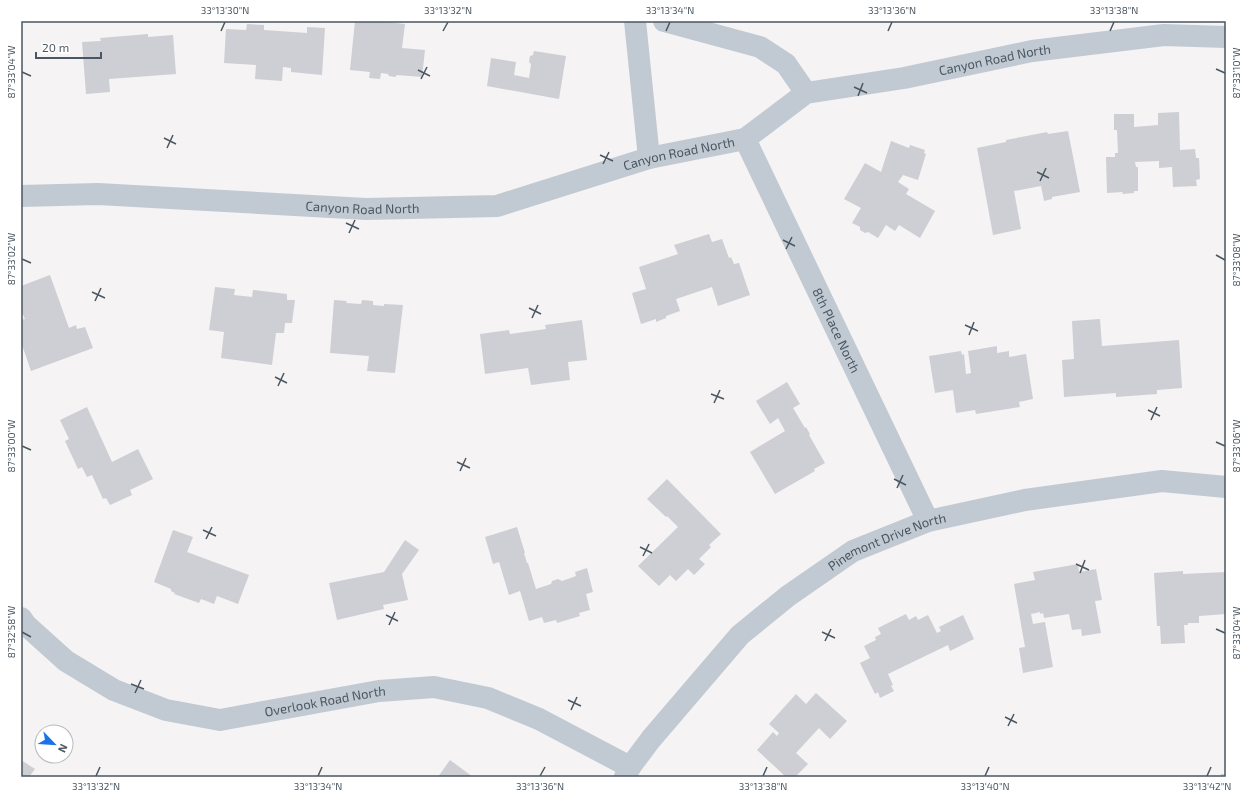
<svg xmlns="http://www.w3.org/2000/svg" width="1247" height="798" font-family="'Exo 2',sans-serif">
<style>
.building{fill:#cdcfd5}
.lines{fill:none;stroke-linecap:round;stroke-linejoin:round}
.street{stroke:#c1cad2;stroke-width:22}
.ticks{fill:none;stroke:#4a5661;stroke-width:1.5}
.labels{text-anchor:middle;stroke-width:3;stroke-linejoin:round;paint-order:stroke}
.street-label{font-size:13px;fill:#4a5661;stroke:#fff}
.neatline{fill:none;stroke:#4a5661;stroke-width:1.5}
.ticks-label{font-size:10px;text-anchor:middle;fill:#4a5661}
</style>
<rect width="100%" height="100%" fill="#f5f3f3"/>
<g class="building">
<polygon points="355,21 378,21 405,24 402,48 425,50 422,77 397,75 395,77 389,76 388,74 381,73 380,79 369,78 370,72 350,70"/>
<polygon points="247,24 264,25 264,30 307,33 307,27 325,28 322,75 291,72 291,68 283,67 282,81 255,79 256,65 224,63 226,29 246,30"/>
<polygon points="148,34 148,37 173,35 176,74 109,79 110,92 86,94 82,42 101,41 100,38"/>
<polygon points="534,51 566,56 559,99 487,86 491,58 516,62 514,75 529,78 531,64 529,62 530,56 533,55"/>
<polygon points="1179,112 1180,150 1195,149 1196,158 1199,158 1200,179 1196,180 1197,186 1173,187 1172,167 1159,168 1159,161 1135,162 1136,167 1138,167 1138,191 1134,191 1134,193 1122,194 1123,192 1107,193 1106,157 1115,157 1115,153 1118,153 1117,130 1114,130 1114,114 1134,114 1134,127 1158,125 1158,113"/>
<polygon points="1068,131 1080,192 1052,197 1052,199 1044,201 1041,186 1014,191 1021,229 993,235 977,148 1006,142 1006,140 1047,132 1048,134"/>
<polygon points="891,141 909,148 910,145 925,150 924,153 926,154 918,180 903,175 898,182 909,189 906,194 935,211 920,238 899,225 895,231 886,225 878,238 868,232 865,233 860,230 860,227 852,223 861,208 844,199 865,163 881,172"/>
<polygon points="709,234 712,242 722,239 729,258 731,257 734,264 739,263 750,295 718,306 712,287 676,299 680,311 666,316 666,318 656,322 656,319 641,324 632,293 646,289 639,267 678,254 674,245"/>
<polygon points="50,275 69,328 76,325 77,329 85,327 93,348 31,371 21,342 21,320 25,319 21,310 21,286"/>
<polygon points="215,287 235,289 234,295 252,297 253,290 287,294 287,300 295,300 292,323 285,323 284,333 276,333 272,365 221,358 224,332 209,330"/>
<polygon points="334,300 347,301 346,303 361,304 362,300 373,301 373,305 384,306 384,304 403,305 395,373 367,371 369,356 330,353"/>
<polygon points="1100,319 1102,346 1179,340 1182,388 1157,390 1157,394 1116,397 1116,393 1064,397 1062,360 1074,359 1072,321"/>
<polygon points="582,320 587,360 568,362 570,380 531,385 528,368 485,374 480,334 509,330 510,334 546,329 545,325"/>
<polygon points="997,346 997,353 1009,351 1009,357 1026,354 1033,399 1019,402 1020,407 976,414 975,410 956,413 953,390 935,393 929,356 961,351 962,355 964,354 966,374 971,373 968,351"/>
<polygon points="787,382 800,404 793,408 805,428 806,427 810,434 809,435 825,463 814,469 815,471 775,494 750,452 785,431 778,418 770,424 756,401"/>
<polygon points="87,407 112,462 138,449 153,479 130,490 132,495 110,505 106,498 103,499 92,475 87,477 82,467 78,469 65,441 69,439 60,420"/>
<polygon points="667,479 721,534 709,545 711,547 699,559 705,564 694,575 688,569 676,581 670,575 659,586 638,566 678,527 667,516 666,517 647,499"/>
<polygon points="517,527 525,553 524,553 527,563 528,563 536,589 551,584 552,581 558,579 562,581 576,576 575,572 587,568 593,592 586,594 590,610 579,613 580,616 557,623 556,620 544,623 542,617 529,621 520,591 509,595 499,562 493,564 485,537"/>
<polygon points="173,530 193,537 187,552 249,575 238,604 217,596 214,604 201,599 199,603 174,594 175,593 171,591 171,589 154,582"/>
<polygon points="405,540 419,550 402,574 408,600 383,605 384,609 337,620 329,583 384,572"/>
<polygon points="1078,564 1079,572 1096,569 1102,600 1095,601 1101,633 1082,636 1081,629 1072,630 1069,614 1044,618 1043,613 1040,614 1040,612 1031,614 1033,624 1045,622 1053,667 1023,673 1019,648 1025,647 1014,584 1035,580 1033,572"/>
<polygon points="1183,571 1183,574 1226,572 1226,614 1199,616 1199,623 1188,623 1188,625 1184,625 1185,643 1161,644 1160,626 1157,626 1154,573"/>
<polygon points="906,614 909,620 916,616 918,620 928,615 937,633 941,631 939,627 963,615 974,639 950,651 948,645 888,674 893,685 891,686 894,691 880,698 878,692 875,694 860,663 870,658 864,646 876,640 875,637 881,634 878,628"/>
<polygon points="816,693 847,721 830,739 819,728 796,753 808,764 795,777 786,777 757,750 773,732 777,736 779,733 769,724 796,694 806,704"/>
<polygon points="21,760 35,769 29,777 21,777"/>
<polygon points="450,760 473,777 438,777"/>
<polygon points="1221,774 1226,774 1226,777 1220,777"/>
</g>
<g class="lines">
<g class="street">
<polyline points="635,21 649,158"/>
<polyline points="664,21 760,47 786,64 806,93"/>
<path id="s1" d="M745,139L928,521"/>
<path id="s2" d="M21,196L98,194L366,209L497,206L649,158L745,139L806,93L904,78L1032,51L1164,35L1226,37"/>
<path id="s3" d="M21,618L26,625L66,661L114,690L166,710L220,720L379,691L434,687L488,698L539,719L630,767"/>
<path id="s4" d="M625,777L630,767L651,739L740,635L788,596L853,551L928,521L1025,500L1162,481L1226,487"/>
</g>
</g>
<path class="ticks" d="M221,31L225,22M443,31L448,22M666,31L670,22M888,31L892,22M1110,31L1114,22M1216,69L1225,73M418,70L430,76M22,72L31,76M421,79L427,67M854,87L867,93M858,96L863,83M164,138L176,144M167,148L173,135M600,155L613,161M603,164L609,152M1037,172L1049,178M1040,181L1046,168M346,223L359,229M349,233L355,220M783,240L795,246M786,249L792,237M1216,255L1225,260M22,259L31,263M92,292L105,298M95,301L101,288M529,308L541,314M532,318L538,305M965,325L978,331M969,335L974,322M275,377L287,383M278,386L284,373M711,394L724,399M714,403L720,390M1148,410L1160,416M1151,420L1157,407M1216,442L1225,446M22,446L31,450M457,462L470,468M460,471L466,458M894,479L906,485M897,488L903,475M203,530L216,536M206,539L212,527M640,547L652,553M643,556L649,544M1076,564L1089,570M1080,573L1085,560M386,615L398,621M389,625L395,612M1216,629L1225,633M22,632L31,637M822,632L835,638M825,641L831,629M131,684L144,689M135,693L141,680M568,700L581,706M571,710L577,697M1005,717L1017,723M1008,726L1014,714M96,776L100,767M318,776L322,767M540,776L545,767M763,776L767,767M985,776L989,767M1207,776L1211,767"/>
<g class="labels">
<g class="street-label">
<text dy="5" stroke="none"><textPath href="#s2" startOffset="1002">Canyon Road North</textPath></text>
<text dy="5" stroke="none"><textPath href="#s2" startOffset="666">Canyon Road North</textPath></text>
<text dy="5" stroke="none"><textPath href="#s2" startOffset="342">Canyon Road North</textPath></text>
<text dy="5" stroke="none"><textPath href="#s1" startOffset="212">8th Place North</textPath></text>
<text dy="5" stroke="none"><textPath href="#s4" startOffset="359">Pinemont Drive North</textPath></text>
<text dy="5" stroke="none"><textPath href="#s3" startOffset="336">Overlook Road North</textPath></text>
</g>
</g>
<rect width="1247" height="798" fill="none" stroke="#ffffff" stroke-width="44"/>
<g transform="translate(54 744) rotate(115)"><circle r="19" fill="#ffffff" stroke="#b7bbc0"/>
<path d="M0-3L7 15L0 10L-7 15Z" fill="#1a73e8"/>
<text y="-6" font-size="11" font-weight="bold" text-anchor="middle" fill="#4a5661">N</text>
</g>
<path d="M36 52v6h65v-6" fill="none" stroke="#4a5661" stroke-width="2"/>
<text x="42" y="52" font-size="12" fill="#4a5661" stroke="#ffffff" stroke-width="3" paint-order="stroke">20 m</text>
<rect x="22" y="22" width="1203" height="754" class="neatline"/>
<g class="ticks-label">
<text x="225" y="14">33°13'30"N</text>
<text x="448" y="14">33°13'32"N</text>
<text x="670" y="14">33°13'34"N</text>
<text x="892" y="14">33°13'36"N</text>
<text x="1114" y="14">33°13'38"N</text>
<text transform="translate(11 72) rotate(-90)" y="4">87°33'04"W</text>
<text transform="translate(1236 73) rotate(-90)" y="4">87°33'10"W</text>
<text transform="translate(11 259) rotate(-90)" y="4">87°33'02"W</text>
<text transform="translate(1236 260) rotate(-90)" y="4">87°33'08"W</text>
<text transform="translate(11 446) rotate(-90)" y="4">87°33'00"W</text>
<text transform="translate(1236 446) rotate(-90)" y="4">87°33'06"W</text>
<text transform="translate(11 632) rotate(-90)" y="4">87°32'58"W</text>
<text transform="translate(1236 633) rotate(-90)" y="4">87°33'04"W</text>
<text x="96" y="790">33°13'32"N</text>
<text x="318" y="790">33°13'34"N</text>
<text x="540" y="790">33°13'36"N</text>
<text x="763" y="790">33°13'38"N</text>
<text x="985" y="790">33°13'40"N</text>
<text x="1207" y="790">33°13'42"N</text>
</g>
</svg>
